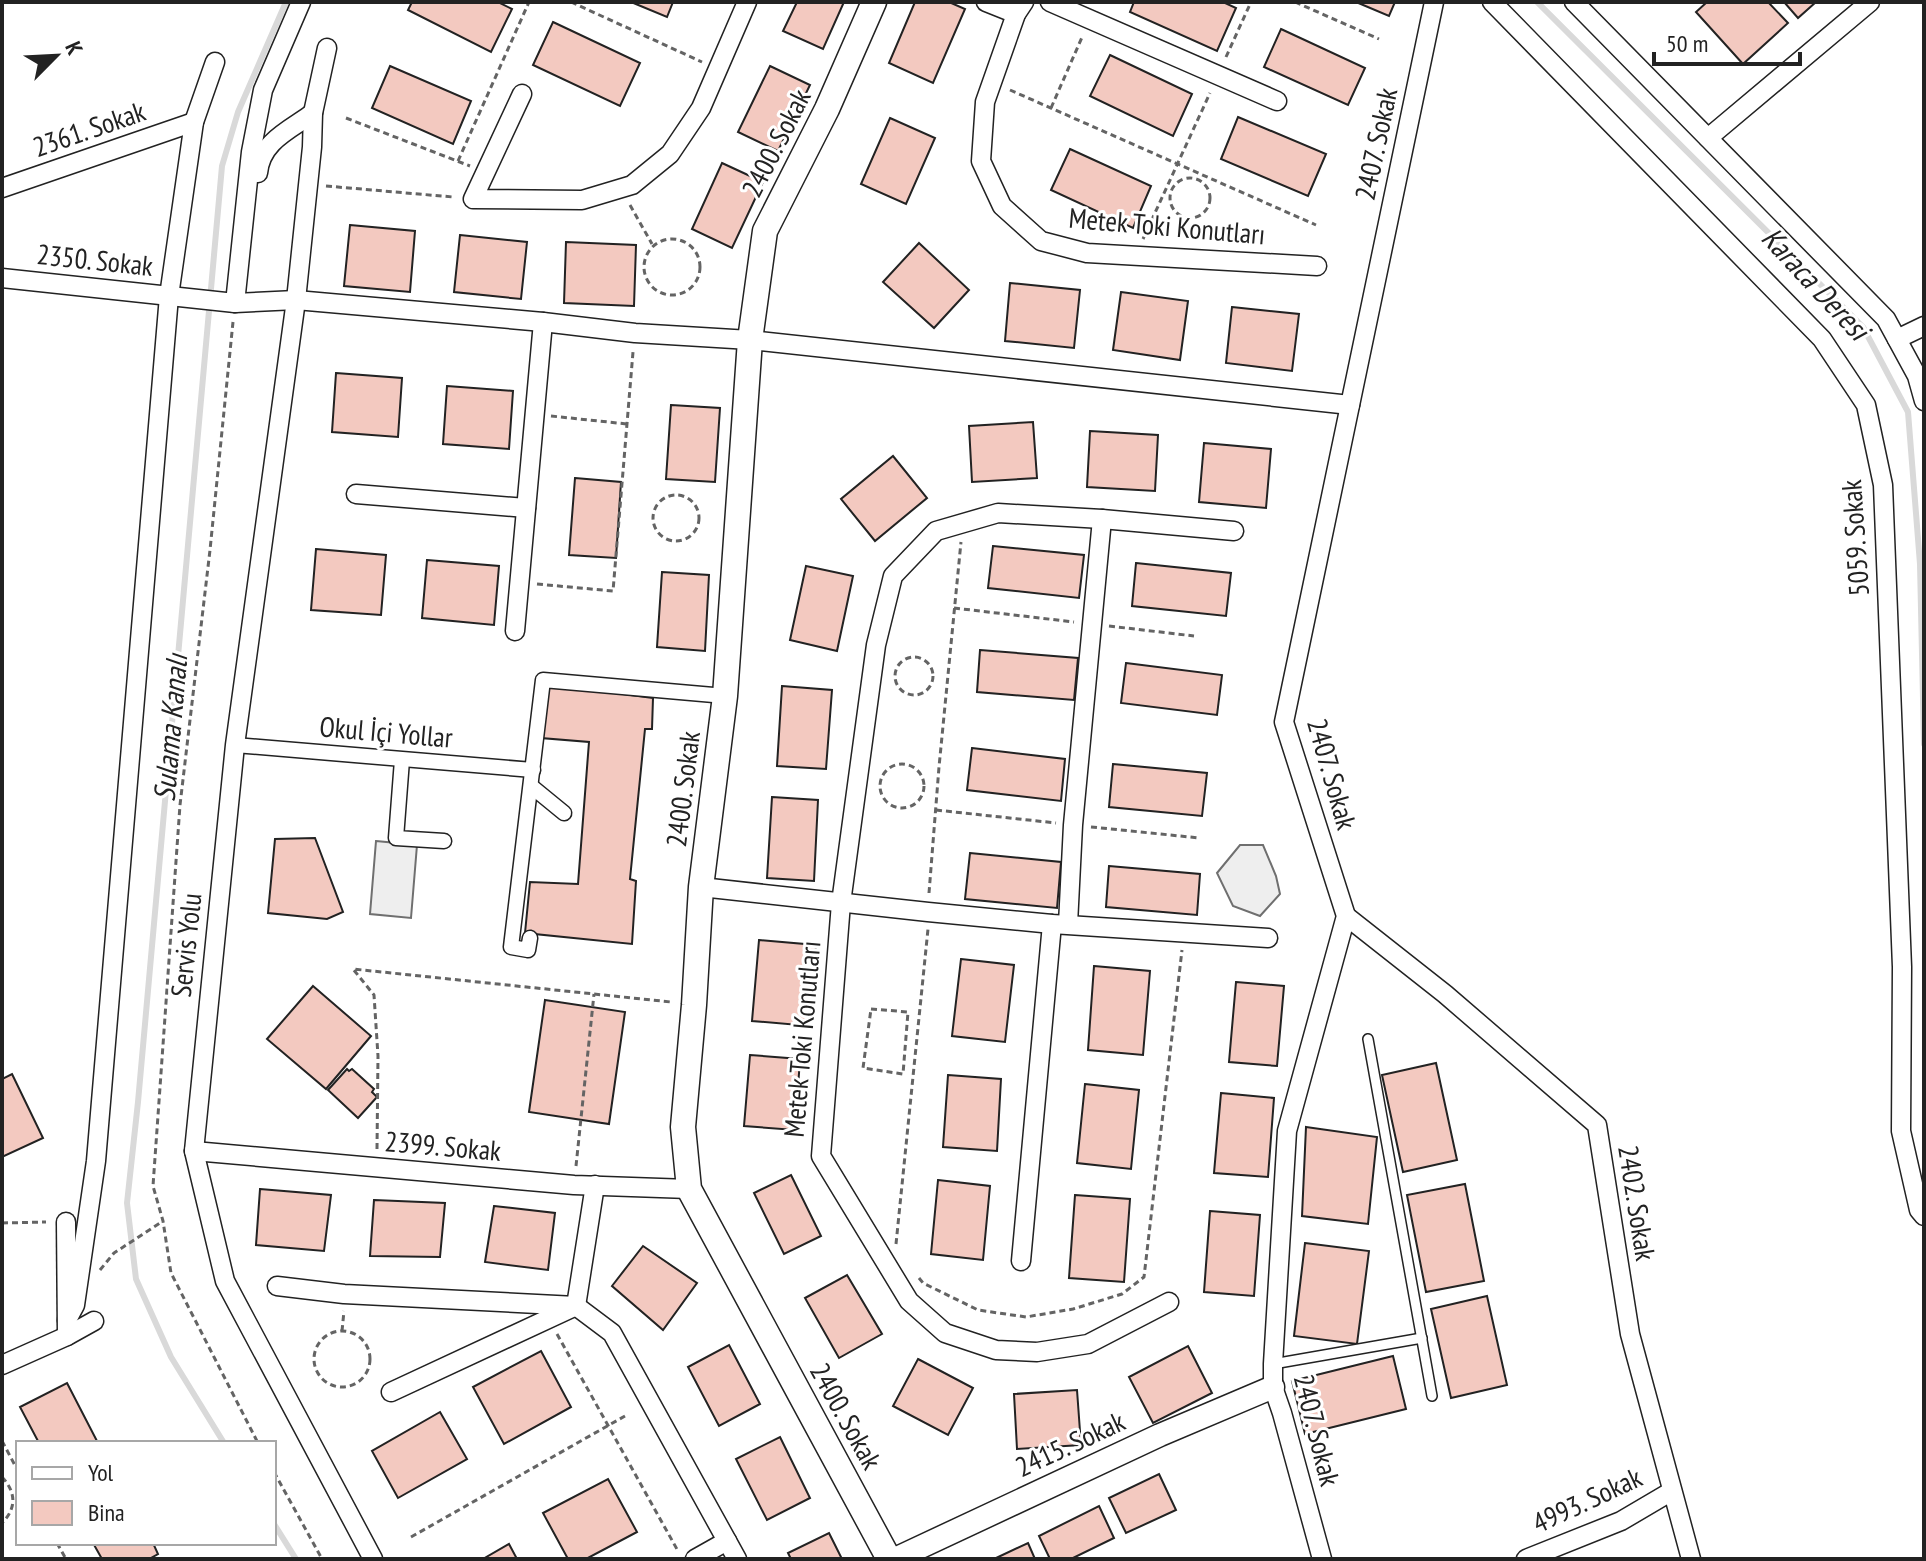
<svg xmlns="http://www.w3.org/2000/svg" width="1926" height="1561" font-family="'PT Sans Narrow',sans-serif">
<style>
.green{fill:#eee;stroke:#6f6f6f;stroke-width:2}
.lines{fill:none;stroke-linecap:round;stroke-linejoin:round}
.stream{stroke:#d9d9d9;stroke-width:6}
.building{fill:#f3c9c0;stroke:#222;stroke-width:2}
.service-casing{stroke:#222;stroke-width:12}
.pedestrian-casing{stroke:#222;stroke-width:17}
.minor-casing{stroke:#222;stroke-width:21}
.tertiary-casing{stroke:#222;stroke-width:25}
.secondary-casing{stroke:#222;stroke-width:27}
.path{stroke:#646464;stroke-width:3;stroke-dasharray:6 4;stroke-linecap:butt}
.service{stroke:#fff;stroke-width:9}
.pedestrian{stroke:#fff;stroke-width:14}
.minor{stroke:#fff;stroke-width:18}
.tertiary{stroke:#fff;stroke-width:22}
.secondary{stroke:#fff;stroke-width:24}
.labels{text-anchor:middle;stroke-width:6;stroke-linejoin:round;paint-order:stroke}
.street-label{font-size:28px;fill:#222;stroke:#fff}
.water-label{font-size:30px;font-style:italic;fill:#222;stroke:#fff}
</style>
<rect width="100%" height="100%" fill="#fff"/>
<g class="green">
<polygon points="376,841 417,845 411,918 370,914"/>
<polygon points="1240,845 1263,845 1276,876 1280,894 1260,916 1233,906 1217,873"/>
</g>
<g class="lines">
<g class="stream">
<polyline points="1537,2 1863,327 1908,412 1920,564 1924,744"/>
<polyline points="224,1443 171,1357 136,1279 127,1203 138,1102 222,166 238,112 286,2"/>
<polyline points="274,1524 296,1559"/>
</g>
</g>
<g class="building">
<polygon points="412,2 498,2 512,9 491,52 408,10"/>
<polygon points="631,2 673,2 667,17"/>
<polygon points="797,2 844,2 823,49 783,31"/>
<polygon points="915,2 949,2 965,9 933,83 889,63"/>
<polygon points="1134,2 1223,2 1236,8 1217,51 1130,12"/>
<polygon points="1356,2 1395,2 1389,16"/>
<polygon points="1707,2 1768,2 1788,23 1743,64 1696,12"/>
<polygon points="1784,2 1816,2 1798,18"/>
<polygon points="553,22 640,63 620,106 533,65"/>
<polygon points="1281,29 1365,68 1348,105 1264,67"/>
<polygon points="1110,55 1192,94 1173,136 1090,96"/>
<polygon points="390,66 471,101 453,144 372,108"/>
<polygon points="770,66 810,85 778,151 738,132"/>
<polygon points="1238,117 1326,154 1308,196 1221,159"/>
<polygon points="890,118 935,138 906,204 861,184"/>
<polygon points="1070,149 1151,186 1133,228 1051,190"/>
<polygon points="722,163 763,182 732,248 692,229"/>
<polygon points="350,225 415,231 410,292 344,286"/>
<polygon points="460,235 527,242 521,299 454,292"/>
<polygon points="566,242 636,245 634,306 564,303"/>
<polygon points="919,243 969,290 934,328 883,282"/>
<polygon points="1010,283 1080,290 1074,348 1005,341"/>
<polygon points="1121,292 1188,301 1180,360 1113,350"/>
<polygon points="1232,307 1299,314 1292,371 1226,363"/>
<polygon points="336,373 402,378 398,437 332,432"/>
<polygon points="447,386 513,391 509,449 443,444"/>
<polygon points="671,405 720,408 715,482 666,479"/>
<polygon points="1033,422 1037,478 972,482 969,426"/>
<polygon points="1090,431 1158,435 1155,491 1087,487"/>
<polygon points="1204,443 1271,449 1266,508 1199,502"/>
<polygon points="893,456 927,498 875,541 841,499"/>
<polygon points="575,478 621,482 616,558 569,555"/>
<polygon points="993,546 1084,555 1079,598 988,588"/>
<polygon points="316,549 386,555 381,615 311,610"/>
<polygon points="427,560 499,566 494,625 422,618"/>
<polygon points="1136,563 1231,573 1226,616 1132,606"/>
<polygon points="806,566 853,576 837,651 790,640"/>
<polygon points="662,572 709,575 705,651 657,647"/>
<polygon points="980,650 1078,658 1074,700 977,692"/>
<polygon points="1126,663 1222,675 1217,715 1121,703"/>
<polygon points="548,684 653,698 652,729 645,729 630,879 636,881 632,944 525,933 530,882 578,884 589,742 541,738"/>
<polygon points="782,686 832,690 826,769 777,766"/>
<polygon points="972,748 1065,759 1061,801 967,790"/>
<polygon points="1113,764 1207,773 1202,816 1109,807"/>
<polygon points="772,797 818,800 814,881 767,878"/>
<polygon points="315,838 343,912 327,919 268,913 275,839"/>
<polygon points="970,853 1061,862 1057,908 965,899"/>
<polygon points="1109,866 1200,874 1197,915 1106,907"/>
<polygon points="759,940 816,945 810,1026 752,1021"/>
<polygon points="961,959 1014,965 1005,1042 952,1036"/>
<polygon points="1094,966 1150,971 1143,1055 1088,1050"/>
<polygon points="1236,982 1284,986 1277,1066 1229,1062"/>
<polygon points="313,986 371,1036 326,1089 267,1039"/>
<polygon points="545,1000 625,1012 609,1124 529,1112"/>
<polygon points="750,1055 800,1059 795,1130 744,1126"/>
<polygon points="1436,1063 1457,1160 1403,1172 1382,1075"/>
<polygon points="347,1069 349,1071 352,1069 374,1089 372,1092 377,1097 358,1118 328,1090"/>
<polygon points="12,1074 43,1138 2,1157 2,1079"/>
<polygon points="948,1075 1001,1079 997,1151 943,1147"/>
<polygon points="1085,1084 1139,1090 1131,1169 1077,1163"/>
<polygon points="1221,1093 1274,1098 1268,1177 1214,1173"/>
<polygon points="1306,1127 1377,1137 1368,1224 1302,1216"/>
<polygon points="791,1175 821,1236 784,1254 754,1193"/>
<polygon points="938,1180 990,1186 983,1260 931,1254"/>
<polygon points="1465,1184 1484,1281 1426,1292 1407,1195"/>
<polygon points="260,1189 331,1195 324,1251 256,1245"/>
<polygon points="1075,1195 1130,1199 1124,1282 1069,1278"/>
<polygon points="374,1200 445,1203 440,1257 370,1256"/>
<polygon points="494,1206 555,1213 548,1270 485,1262"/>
<polygon points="1210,1211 1260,1215 1254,1296 1204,1292"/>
<polygon points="1305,1243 1369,1251 1357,1344 1294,1336"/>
<polygon points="643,1246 697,1283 663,1330 612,1286"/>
<polygon points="847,1275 882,1334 839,1358 805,1298"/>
<polygon points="1487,1296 1507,1385 1451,1398 1431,1309"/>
<polygon points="729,1345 760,1404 719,1426 688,1367"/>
<polygon points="1188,1346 1212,1393 1153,1423 1129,1377"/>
<polygon points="541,1351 571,1407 504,1444 473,1387"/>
<polygon points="1393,1356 1406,1409 1305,1434 1292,1381"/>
<polygon points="918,1359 973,1388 948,1435 893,1406"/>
<polygon points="67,1383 98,1443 39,1443 20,1407"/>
<polygon points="1077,1390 1081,1445 1017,1449 1014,1394"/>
<polygon points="440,1412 467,1459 398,1498 372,1451"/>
<polygon points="780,1437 810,1498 767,1520 736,1459"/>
<polygon points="1159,1474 1176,1510 1126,1533 1109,1498"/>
<polygon points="608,1479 637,1532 586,1559 568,1559 543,1513"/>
<polygon points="1099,1506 1114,1538 1071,1559 1050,1559 1039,1536"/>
<polygon points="829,1533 842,1559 791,1559 788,1553"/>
<polygon points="93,1543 153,1543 158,1554 149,1559 102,1559"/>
<polygon points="1028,1543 1035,1559 994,1559"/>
<polygon points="509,1544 517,1559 483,1559"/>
</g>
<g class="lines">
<g class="service-casing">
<g id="service">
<polyline points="1368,1039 1432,1396"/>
<polyline points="1273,1364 1422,1338"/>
</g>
</g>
<g class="pedestrian-casing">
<g id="pedestrian">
<polyline points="235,745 533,770"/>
<polyline points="402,760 396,838 444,841"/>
<polyline points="531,786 564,813"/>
<polyline points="530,938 528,950 511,947 543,680 725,696"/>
</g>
</g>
<g class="minor-casing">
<g id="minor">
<polyline points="986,2 1016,14"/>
<polyline points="1024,2 1016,14 985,102 981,161 1002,206 1041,241 1087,253 1317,266"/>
<polyline points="1050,2 1277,101"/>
<polyline points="1492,2 1822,339 1866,405 1883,485 1902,967 1901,1131 1919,1210 1924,1216"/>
<polyline points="1574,2 1886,319 1917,376 1924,401"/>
<polyline points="327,48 313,113 312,147 296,300 235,745 194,1151 225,1281 373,1559"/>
<polyline points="522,94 473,199 582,200 632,185 670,154 701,108 747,2"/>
<polyline points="1708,138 1870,2"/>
<path d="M258,173C261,141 290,130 313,113"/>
<polyline points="2,188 194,122"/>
<polyline points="2,278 235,303 296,300 543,322 635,333 750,340 1350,405"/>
<polyline points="235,303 251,152 263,90 301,2"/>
<polyline points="1897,339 1924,326"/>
<polyline points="356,494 526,508"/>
<polyline points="515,631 543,322"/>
<polyline points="701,887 928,912 1052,924 1268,938"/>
<polyline points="1346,916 1445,994 1597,1125 1630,1334 1691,1559"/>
<polyline points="1068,924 1073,825 1102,519"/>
<polyline points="194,1151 574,1185 689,1189"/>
<polyline points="66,1222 67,1336"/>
<polyline points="1021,1261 1052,924"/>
<polyline points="277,1286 344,1294 576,1306 612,1333 737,1559"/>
<polyline points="1169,1302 1088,1344 1037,1352 996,1350 945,1333 909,1301 821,1156 841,903 876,645 893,576 936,531 998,513 1102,519 1234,531"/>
<polyline points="67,1320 75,1305 96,1161 169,296 194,122 215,62"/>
<polyline points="2,1365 67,1336 94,1321"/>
<polyline points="391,1392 576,1306 595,1185"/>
<polyline points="695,1559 727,1541"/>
<polyline points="1322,1559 1282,1413 1273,1387 1273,1364 1287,1131 1346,916 1284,722 1434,2"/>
<polyline points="1526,1559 1621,1521 1672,1491"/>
</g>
</g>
<g class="tertiary-casing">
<polyline id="tertiary" points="895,1559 1160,1435 1273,1387"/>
</g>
<g class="secondary-casing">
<polyline id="secondary" points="874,2 827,109 765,231 750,340 725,696 701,887 694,1005 683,1127 689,1189 889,1559"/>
</g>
<g class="path">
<polyline points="571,2 702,62"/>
<polyline points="1295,2 1379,39"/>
<polyline points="1226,57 1251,2"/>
<polyline points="1010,90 1316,225"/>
<polyline points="1051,108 1083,35"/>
<polyline points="346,118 470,166"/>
<polyline points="458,161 529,2"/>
<circle cx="1190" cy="198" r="20"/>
<polyline points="326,186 453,197"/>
<polyline points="630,205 652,244"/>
<circle cx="672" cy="267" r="28"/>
<polyline points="1143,239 1210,93"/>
<polyline points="233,322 210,550 180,805 153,1186 163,1221 171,1273 258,1443"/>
<polyline points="551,416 627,424"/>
<circle cx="676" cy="518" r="23"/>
<polyline points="537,584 613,591 633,352"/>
<polyline points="954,608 1074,622"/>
<polyline points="1109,626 1194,636"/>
<circle cx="914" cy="676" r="19"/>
<circle cx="902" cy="786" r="22"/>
<polyline points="936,810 1056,823"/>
<polyline points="1091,827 1200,838"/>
<polyline points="929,893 939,767 961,542"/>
<polygon points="871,1009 908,1012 903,1074 863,1068"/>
<polyline points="377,1149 378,1056 374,995 353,969 671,1002"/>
<polyline points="576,1166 594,994"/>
<polyline points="2,1223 46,1222"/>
<polyline points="896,1244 928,929"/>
<polyline points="100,1270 114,1253 163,1221"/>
<polyline points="919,1278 923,1283 978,1310 1026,1317 1073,1309 1122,1294 1144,1277 1182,950"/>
<polyline points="342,1331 344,1311"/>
<circle cx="342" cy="1359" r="28"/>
<polyline points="557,1334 678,1551"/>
<polyline points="2,1441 18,1471"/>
<polyline points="274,1472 322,1559"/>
<path d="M2,1477C16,1492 17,1508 2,1523"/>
<polyline points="411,1537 625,1416"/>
<polyline points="57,1543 66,1559"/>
</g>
<use href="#service" class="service"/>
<use href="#pedestrian" class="pedestrian"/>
<use href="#minor" class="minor"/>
<use href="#tertiary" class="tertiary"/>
<use href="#secondary" class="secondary"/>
</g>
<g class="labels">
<g class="street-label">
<text transform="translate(89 129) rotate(-19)" y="10">2361. Sokak</text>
<text transform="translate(776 143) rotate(-63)" y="10">2400. Sokak</text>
<text transform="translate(1376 144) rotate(-78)" y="10">2407. Sokak</text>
<text transform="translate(1167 226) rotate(5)" y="10">Metek Toki Konutları</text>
<text transform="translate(95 260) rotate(6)" y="10">2350. Sokak</text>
<text transform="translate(1855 538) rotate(-94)" y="10">5059. Sokak</text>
<text transform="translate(386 732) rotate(5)" y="10">Okul İçi Yollar</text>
<text transform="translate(1332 774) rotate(74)" y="10">2407. Sokak</text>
<text transform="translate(683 789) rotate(-83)" y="10">2400. Sokak</text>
<text transform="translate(186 945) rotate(-84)" y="10">Servis Yolu</text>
<text transform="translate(802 1039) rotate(-85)" y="10">Metek Toki Konutları</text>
<text transform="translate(443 1146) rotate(5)" y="10">2399. Sokak</text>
<text transform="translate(1637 1203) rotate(81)" y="10">2402. Sokak</text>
<text transform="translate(846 1416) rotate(61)" y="10">2400. Sokak</text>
<text transform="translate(1317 1430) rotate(76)" y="10">2407. Sokak</text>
<text transform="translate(1070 1444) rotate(-25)" y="10">2415. Sokak</text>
<text transform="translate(1587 1500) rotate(-25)" y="10">4993. Sokak</text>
</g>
<g class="water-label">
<text transform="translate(1815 284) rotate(47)" y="10">Karaca Deresi</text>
<text transform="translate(171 728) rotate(-85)" y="10">Sulama Kanalı</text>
</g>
</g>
<rect width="1926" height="1561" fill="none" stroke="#222222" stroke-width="8"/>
<rect x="16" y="1441" width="260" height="104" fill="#ffffff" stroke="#a7a7a7" stroke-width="2"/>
<rect x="32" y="1467" width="40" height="12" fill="#ffffff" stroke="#a7a7a7" stroke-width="2"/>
<text x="88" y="1481" font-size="24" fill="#222222">Yol</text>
<rect x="32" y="1501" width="40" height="24" fill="#f3c9c0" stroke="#a7a7a7" stroke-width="2"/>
<text x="88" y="1521" font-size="24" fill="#222222">Bina</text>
<g transform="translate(56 56) rotate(66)" stroke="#ffffff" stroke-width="6" paint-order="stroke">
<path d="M0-6L14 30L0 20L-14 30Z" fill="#222222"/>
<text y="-12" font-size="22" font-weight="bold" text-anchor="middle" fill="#222222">K</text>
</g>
<path d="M1654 52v12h146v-12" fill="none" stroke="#222222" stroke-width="4"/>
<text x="1666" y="52" font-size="24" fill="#222222" stroke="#ffffff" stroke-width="6" paint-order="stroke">50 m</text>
</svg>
